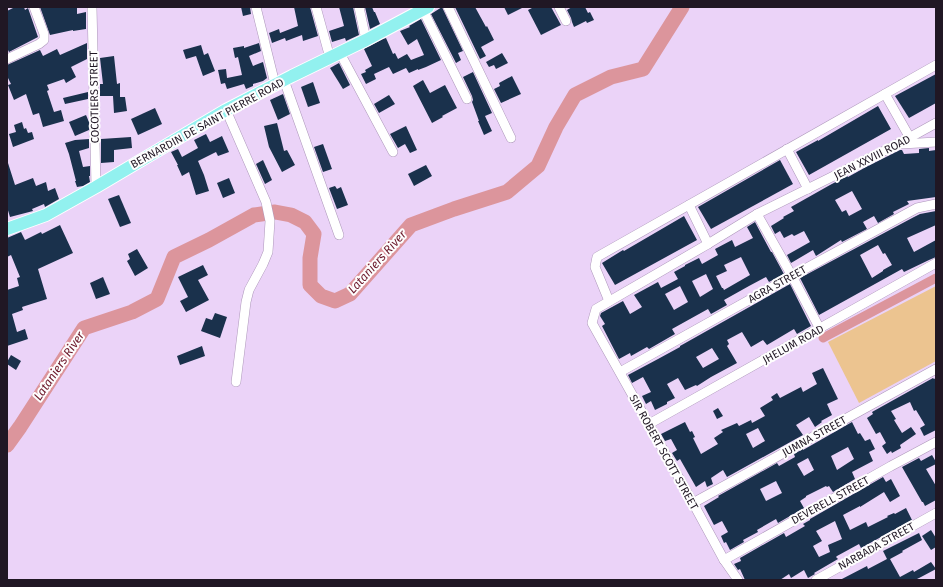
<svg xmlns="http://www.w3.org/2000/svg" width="943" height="587" font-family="'Fira Sans',sans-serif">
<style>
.green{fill:#ecc490}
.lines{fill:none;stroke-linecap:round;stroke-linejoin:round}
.canal{stroke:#dc959c;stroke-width:9}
.river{stroke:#dc959c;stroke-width:15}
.building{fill:#1a314c;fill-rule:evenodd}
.minor-casing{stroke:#ad97ba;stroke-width:10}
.major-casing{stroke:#fff;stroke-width:14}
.minor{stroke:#fff;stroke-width:9}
.major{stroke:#92f1ef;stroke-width:12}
.labels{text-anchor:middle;stroke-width:4;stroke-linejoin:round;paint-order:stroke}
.street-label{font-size:11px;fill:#201724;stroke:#fefefe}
.water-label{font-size:12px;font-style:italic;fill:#6c192a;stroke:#fefefe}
</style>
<rect width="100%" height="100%" fill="#ebd3f8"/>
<polygon class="green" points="936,286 936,361 859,403 828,342"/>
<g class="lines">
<polyline class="canal" points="823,338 936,278"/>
<polyline class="river" points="7,445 20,427 84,328 132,312 157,299 174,257 209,240 254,215 275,212 291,215 305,222 314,234 310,258 310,285 321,296 335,301 350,294 411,225 454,209 507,192 538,166 556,127 575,95 611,77 643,69 682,7"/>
</g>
<g class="building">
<polygon points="15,7 24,7 25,10 28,8 38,37 9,52 7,48 7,11"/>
<polygon points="40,7 77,7 77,14 86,12 86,29 73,31 73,30 50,35"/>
<polygon points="241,7 250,7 251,14 243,16"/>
<polygon points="294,7 310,7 318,36 303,41 302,35 286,41 285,38 272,43 269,33 279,29 280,33 298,26"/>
<polygon points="339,7 353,7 359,35 346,41 345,38 332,42 329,31 344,26"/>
<polygon points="365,7 372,7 374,12 375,12 380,24 370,29"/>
<polygon points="442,7 463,51 458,53 461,60 456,63 431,14"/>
<polygon points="455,7 475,7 486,27 487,26 494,40 481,47 486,56 480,59"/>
<polygon points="504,7 524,7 508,15"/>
<polygon points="534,7 551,7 561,25 541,35 528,10"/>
<polygon points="572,7 585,7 588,13 590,12 594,20 587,23 586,21 574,27 572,22 571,18 567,10"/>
<polygon points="421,19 441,60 426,67 418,70 418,69 409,73 406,68 393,74 389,67 374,74 376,79 366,84 361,74 366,72 365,70 372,66 364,49 383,39 386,38 393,54 395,53 398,59 407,54 411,60 424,55 417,39 408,45 400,31 410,27 409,26"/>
<polygon points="87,43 87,59 71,67 76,77 66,83 64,79 47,85 49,90 47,91 54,112 61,110 64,121 43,127 39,113 33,115 26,94 14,100 8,85 11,84 7,76 7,65 40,50 43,56 57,49 60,55"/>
<polygon points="259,43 261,51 249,56 253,66 263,62 267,78 263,81 253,84 253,86 246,89 244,84 227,89 225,83 221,84 218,70 226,69 227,78 242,75 238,57 235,58 233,48 244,46 244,48"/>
<polygon points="201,45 204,55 208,53 215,71 203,76 196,56 186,59 183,50"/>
<polygon points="502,53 508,63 496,69 494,65 489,67 486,62"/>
<polygon points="114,56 117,84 120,83 120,97 125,97 127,111 114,113 113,96 100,96 100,84 103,84 100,58"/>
<polygon points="339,63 350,85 343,89 330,68"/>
<polygon points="473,72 492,113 485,116 492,131 484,135 478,121 479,121 472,102 473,100 472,96 463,77"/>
<polygon points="936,74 936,103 909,118 895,96"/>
<polygon points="512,76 521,94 501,103 494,89 500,86 499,83"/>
<polygon points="423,80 430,93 445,85 457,108 442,116 443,117 432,123 413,86"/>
<polygon points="313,82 320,103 308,107 301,87"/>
<polygon points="88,92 88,99 65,104 63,98"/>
<polygon points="283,94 290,114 278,120 270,100"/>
<polygon points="389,95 395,104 379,113 374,104"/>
<polygon points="878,106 891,129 809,175 796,152 818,140 818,141"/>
<polygon points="155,108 162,124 138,135 131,119"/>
<polygon points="86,115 89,122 89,130 75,136 69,122"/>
<polygon points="22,122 24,129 26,128 28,133 32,132 34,139 13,147 9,134 16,132 14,125"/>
<polygon points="277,123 284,151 287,150 295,165 282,172 269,147 264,126"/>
<polygon points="406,126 417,150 410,153 405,144 398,148 390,134"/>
<polygon points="206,134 210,142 222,136 229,152 218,156 216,152 198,161 204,175 209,191 196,195 189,172 182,176 177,165 178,165 171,152 178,149 182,157 198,148 194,140"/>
<polygon points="131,137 132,148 114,150 114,162 101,163 101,139"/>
<polygon points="89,139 89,148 79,151 83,167 90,166 90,176 89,176 90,182 83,186 77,187 75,181 76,181 69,154 65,143 75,140"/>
<polygon points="323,144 332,169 323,172 314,147"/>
<path d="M929,148V151L936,150V197L907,201L909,204L893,212L894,214L878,223L874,216L863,222L867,229L842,242L841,240L816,256L813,250L791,263L787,255L810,242L804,231L794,236L792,234L784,238L780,231L775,234L771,226L784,218L783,217L794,211L791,207L830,185L847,176L848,177L866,167L900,150H902L904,154L919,153V149ZM852,191L862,209L849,216L846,210L842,212L835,200Z"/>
<polygon points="263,160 272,180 265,184 256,164"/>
<polygon points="780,160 793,184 711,229 698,207"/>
<polygon points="7,163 8,163 15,185 33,178 36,186 46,182 48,191 55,188 59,199 45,207 44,204 32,209 33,211 10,217 7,207"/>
<polygon points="426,165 432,176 414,186 408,174"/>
<polygon points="229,178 235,193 223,198 217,183"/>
<polygon points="335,186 337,189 341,187 348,205 337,209 329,188"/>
<polygon points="119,195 131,223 120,227 108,199"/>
<path d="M936,211V225L907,238L914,252L936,240V257L929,260L904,272L902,269L819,315L800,278L914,217L920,214ZM878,245L883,254L885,253L892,265L883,270V271L872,278L860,255Z"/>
<polygon points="684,216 697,240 615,285 602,263 623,250 624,251"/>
<path d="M755,222L771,252H772L784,274L769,282L766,277L749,286L724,300L727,305L711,314L708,309L672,329L675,334L649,349L647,347L631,356L630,353L619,359L602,326L605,324L600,316L601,313L623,301L630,314L642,307L634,295L658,282L661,288L678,279L674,272L685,266V265L699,258L702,264L718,255L715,249L732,240L735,247L753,238L747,227ZM741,257L750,275L724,290L723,288H722L716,276L727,271L724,265ZM706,274L713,289L700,297L692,281ZM680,286L688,302L674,310L665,294Z"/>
<polygon points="60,225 73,253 38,269 47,299 22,307 23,310 12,314 17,332 25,329 28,339 7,346 7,290 19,286 17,278 20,277 11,255 7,257 7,238 21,232 25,240 41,232 42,234"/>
<polygon points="137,249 148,268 135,276 127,261 130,259 128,254"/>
<polygon points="203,265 208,275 198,280 209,300 186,312 180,301 188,297 178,277"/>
<polygon points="103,277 110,294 96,299 90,283"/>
<path d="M790,284L811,326L797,334L794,329L767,345L763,340L751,347L742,332L727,340L729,344L727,346L737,363L711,377L697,386L696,385L685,390L678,378L667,384L675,398L667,402V404L655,410L651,401L646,404L642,396L651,392L643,377L632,383L628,375L658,359L680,347V346ZM712,348L719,359L703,368L696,357Z"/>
<polygon points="215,313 227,317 220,338 201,331 206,318 212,320"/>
<polygon points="202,346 205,356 180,365 177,356"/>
<polygon points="11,355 21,361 16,370 7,364 7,362"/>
<path d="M823,368L838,399L827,404L832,415L821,421L822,422L815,427L809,417L796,425L803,435L727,477L723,470L711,478L713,484L707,487L705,481L696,487L680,459L677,461L672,453L677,450L671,439L665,441L661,434L685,422L690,432L692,431L695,437L693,438L701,454L718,444L714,438L723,432L721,430L737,423L739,426L751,420L752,423L765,416L760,408L773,400L771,397L777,393L780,398L801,387L803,392L817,384L812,373ZM758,428L765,441L753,448L746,434Z"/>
<polygon points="933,378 934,379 936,378 936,430 924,436 920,428 925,425 916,410 914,411 910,402 891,411 896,419 894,420 902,433 911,427 916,434 900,445 901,448 892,453 891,451 887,454 882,446 886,443 880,432 876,434 867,418 873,414 872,412"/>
<polygon points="718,408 723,416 717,419 713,411"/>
<path d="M852,422L858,434L860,433L865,441L870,439L875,449L869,452L873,461L852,472L855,479L833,492L829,486L827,487L826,486L806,496V497L800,501L804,508L778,523L776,519L757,530L758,532L743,540L744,542L730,550L726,542L724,543L721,536L728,532L722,521L714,525L704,506L719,497L718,496L777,463L779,466L795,457L794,454L803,449V450ZM848,447L854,459L837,470L831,456ZM808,458L814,470L804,476L797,464ZM776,481L782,493L766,501L760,489Z"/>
<polygon points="932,455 936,462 936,464 926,469 936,486 936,500 925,506 923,502 922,502 902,467 919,458 921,461"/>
<path d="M883,477L886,482L891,479L900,496L890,502L884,492L860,507V506L843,515L850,530L866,522L868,527L888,517L887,516L894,513L895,514L906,508L912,520L861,548L859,544L837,556L836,557L838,559L814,573L815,574L808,578L804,570L791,578L789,574L780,580H745L740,569L738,570L734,564L741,561L740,558L784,533L786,537L805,526L803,524L810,520V519ZM835,521L842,539L828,545L830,552L819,557L813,546L822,541L816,531Z"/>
<polygon points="931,530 936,538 936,547 931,550 922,536"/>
<polygon points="919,533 922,540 902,551 903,552 890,559 900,577 913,570 914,572 931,562 936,569 921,577 915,580 840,580 867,566 868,569 887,559 883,551"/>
</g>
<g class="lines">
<g class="minor-casing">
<g id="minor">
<polyline points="92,7 96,187"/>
<polyline points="256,7 275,84"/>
<polyline points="316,7 330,58"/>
<polyline points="359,7 366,40"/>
<polyline points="448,7 511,138"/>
<polyline points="559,7 566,21"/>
<polyline points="423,10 467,99"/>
<polyline points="340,53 393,152"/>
<polyline points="7,59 39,44 44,40 44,34 34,7"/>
<polyline points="284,80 339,235"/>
<polyline points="885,94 910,138"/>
<polyline points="226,110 266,202 270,221 268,252 263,264 249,290 246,302 236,382"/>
<polyline points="902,144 936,142"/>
<polyline points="787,149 808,189"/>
<polyline points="689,205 708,244"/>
<polyline points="757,214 792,276 820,329"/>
<polyline points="609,301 595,267 597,257 936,65"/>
<polyline points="620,372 792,276 917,208 936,204"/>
<polyline points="649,424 936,263"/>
<polyline points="693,503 936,369"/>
<polyline points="724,560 891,466 936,442"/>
<polyline points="738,580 724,560 693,503 592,323 596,309 708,244 757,214 898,144 936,123"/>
<polyline points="816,580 936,513"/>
</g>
</g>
<g class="major-casing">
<polyline id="major" points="7,229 46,215 96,187 226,110 292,76 366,40 428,7"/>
</g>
<use href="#minor" class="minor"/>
<use href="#major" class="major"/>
</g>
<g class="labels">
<g class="street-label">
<text transform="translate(94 97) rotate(-91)" y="4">COCOTIERS STREET</text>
<text transform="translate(207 123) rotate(-29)" y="4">BERNARDIN DE SAINT PIERRE ROAD</text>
<text transform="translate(872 157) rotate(-27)" y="4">JEAN XXVIII ROAD</text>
<text transform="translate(777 284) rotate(-29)" y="4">AGRA STREET</text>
<text transform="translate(793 344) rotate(-29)" y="4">JHELUM ROAD</text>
<text transform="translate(814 436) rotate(-29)" y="4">JUMNA STREET</text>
<text transform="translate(664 452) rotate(61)" y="4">SIR ROBERT SCOTT STREET</text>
<text transform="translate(830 500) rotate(-29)" y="4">DEVERELL STREET</text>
<text transform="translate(876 546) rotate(-29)" y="4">NARBADA STREET</text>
</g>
<g class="water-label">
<text transform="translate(377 262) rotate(-48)" y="4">Lataniers River</text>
<text transform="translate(59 366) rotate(-56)" y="4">Lataniers River</text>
</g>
</g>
<rect width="943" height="587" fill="none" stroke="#201724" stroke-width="16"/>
</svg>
